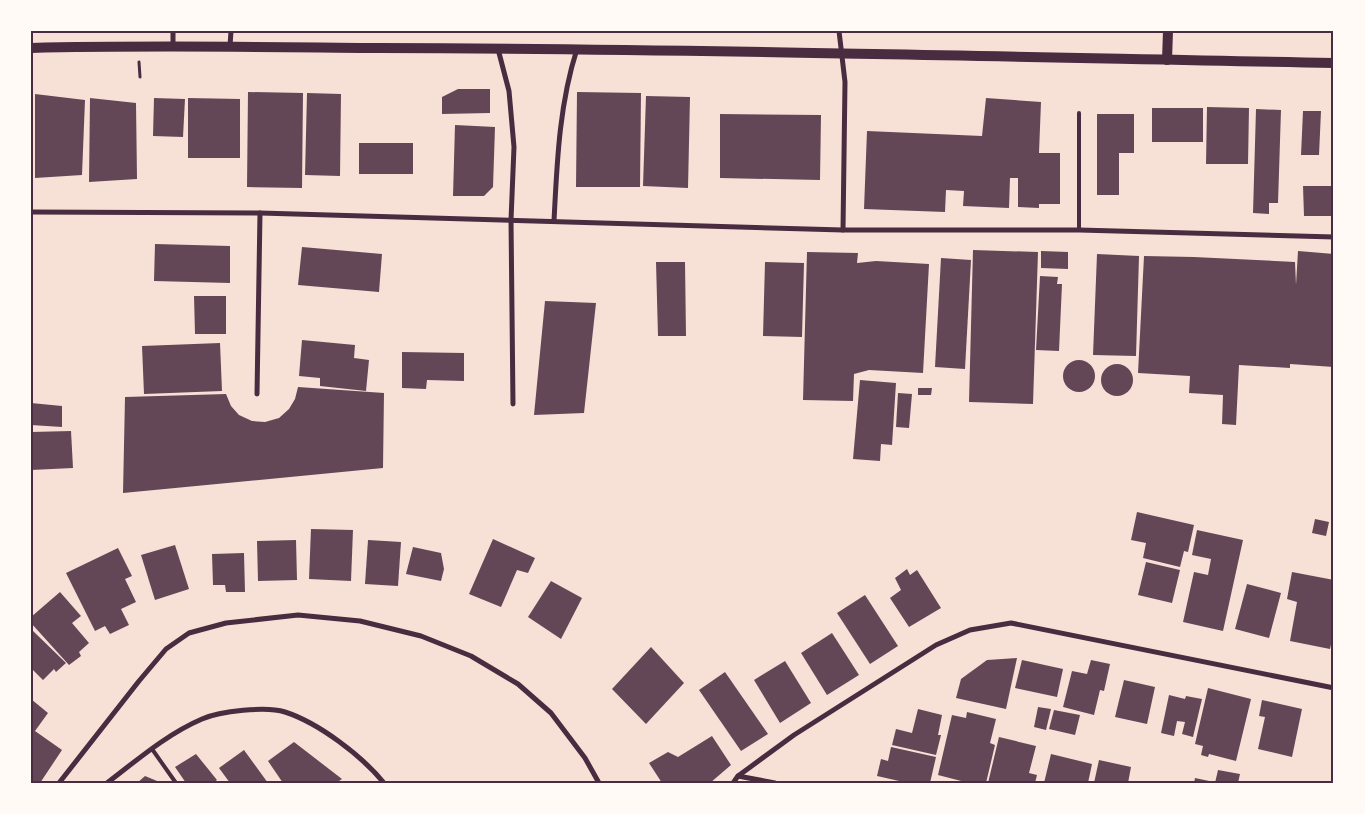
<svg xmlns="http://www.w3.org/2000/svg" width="1365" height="814" font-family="'Work Sans',sans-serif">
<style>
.building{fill:#644757}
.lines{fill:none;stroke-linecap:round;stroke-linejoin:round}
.path{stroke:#4a2c40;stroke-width:3}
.service{stroke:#4a2c40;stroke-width:4}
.minor{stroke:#4a2c40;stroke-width:5}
.secondary{stroke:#4a2c40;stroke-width:10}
.neatline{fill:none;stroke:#4a2c40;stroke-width:2}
</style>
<rect width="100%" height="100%" fill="#f7e1d7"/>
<g class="building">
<polygon points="458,89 490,89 490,113 442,114 442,97"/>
<polygon points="248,92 303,93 302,188 247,187"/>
<polygon points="577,92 641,93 640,187 576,187"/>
<polygon points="307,93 341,94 340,176 305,175"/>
<polygon points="35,94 85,100 82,175 35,178"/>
<polygon points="646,96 690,97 688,188 643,186"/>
<polygon points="90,98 136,103 137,179 89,182"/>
<polygon points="154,98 185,99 183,137 153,136"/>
<polygon points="188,98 240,99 240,158 188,158"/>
<polygon points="986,98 1041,102 1039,153 1060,153 1060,204 1039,204 1039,199 1039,208 1018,207 1018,178 1010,178 1009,208 963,206 964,191 946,190 945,212 864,209 867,131 982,136"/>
<polygon points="1207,107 1249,108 1248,164 1206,164"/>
<rect x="1152" y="108" width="51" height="34"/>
<polygon points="1256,109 1281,110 1278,203 1269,203 1269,214 1253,213"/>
<polygon points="1303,111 1321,111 1319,155 1301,155"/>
<polygon points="720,114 821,115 820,180 720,178"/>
<polygon points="1097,114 1134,114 1134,153 1119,153 1119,195 1097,195"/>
<polygon points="455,125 495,127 493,187 484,196 453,196"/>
<rect x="359" y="143" width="54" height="31"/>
<polygon points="1303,186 1334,186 1334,216 1304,216"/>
<polygon points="155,244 230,246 230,283 154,281"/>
<polygon points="302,247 382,254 379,292 298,285"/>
<polygon points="973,250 1038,252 1033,404 969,402"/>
<polygon points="1041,251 1068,252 1068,269 1041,268"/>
<polygon points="1298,251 1334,254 1334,367 1290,364 1290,368 1239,365 1236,425 1222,424 1223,395 1189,393 1190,376 1138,373 1144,256 1194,257 1295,262 1296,285"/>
<polygon points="807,252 858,253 857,263 876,261 929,264 923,373 869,370 854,374 853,401 803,400"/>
<polygon points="1097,254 1139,256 1136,356 1093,355"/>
<polygon points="941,258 971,260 965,369 935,367"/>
<polygon points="656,262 685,262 686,336 658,336"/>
<polygon points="765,262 804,263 802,337 763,336"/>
<polygon points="1040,276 1058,277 1057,284 1062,284 1059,351 1036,350"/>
<polygon points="194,296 226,296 226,334 195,334"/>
<polygon points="545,301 596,303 584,413 534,415"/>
<polygon points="302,340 355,345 354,358 369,360 366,391 320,386 320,378 299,376"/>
<polygon points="220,343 222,391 144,394 142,346"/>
<polygon points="402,352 464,353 464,381 427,380 426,389 402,388"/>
<circle cx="1079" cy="376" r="16"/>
<circle cx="1117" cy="380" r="16"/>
<polygon points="860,380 896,383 892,445 881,444 880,461 853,459"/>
<polygon points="298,387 384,393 383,468 123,493 125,397 226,394 231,406 239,415 252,421 265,422 279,418 289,409 295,399"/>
<polygon points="918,388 932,388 931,395 918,395"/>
<polygon points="898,393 912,394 909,428 896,427"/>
<polygon points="31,403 62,406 62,427 31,425"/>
<polygon points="71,431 73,468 31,470 31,432"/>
<polygon points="1137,512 1194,525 1188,552 1184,551 1180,567 1143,558 1146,543 1131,540"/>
<polygon points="1315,519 1329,522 1326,536 1312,533"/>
<polygon points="311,529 353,530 351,581 309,579"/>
<polygon points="1197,530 1243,540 1223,631 1183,622 1194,572 1208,575 1211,559 1192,555"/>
<polygon points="493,539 535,558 528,573 517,570 501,607 469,594"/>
<polygon points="296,540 297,580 258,581 257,541"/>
<polygon points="368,540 401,542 398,586 365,584"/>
<polygon points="175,545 189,589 155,600 141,555"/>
<polygon points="413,547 441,553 444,569 441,581 406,574"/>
<polygon points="118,548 132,576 125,579 136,602 121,609 129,625 110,634 105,626 95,631 66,573"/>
<polygon points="244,553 245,592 226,592 225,585 213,585 212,554"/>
<polygon points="1146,562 1180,570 1172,603 1138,595"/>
<polygon points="907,569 910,575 917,570 941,608 909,627 890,598 901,590 895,578"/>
<polygon points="1292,572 1334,580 1334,631 1330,649 1290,641 1297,602 1287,599"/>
<polygon points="551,581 582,598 561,639 528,617"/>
<polygon points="1247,584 1281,593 1269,638 1235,629"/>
<polygon points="60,592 81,616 72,623 89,643 79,652 81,656 69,665 31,623 31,617"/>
<polygon points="865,595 898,646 870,664 837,613"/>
<polygon points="31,629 66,663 56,672 54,669 43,680 31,668"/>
<polygon points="832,633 859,675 827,695 801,653"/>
<polygon points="651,647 684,683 646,724 612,689"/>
<polygon points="1017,658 1006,709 956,698 961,679 987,660"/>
<polygon points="1022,660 1063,669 1057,697 1015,688"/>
<polygon points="1091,660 1110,664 1104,691 1100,690 1094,715 1063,707 1072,671 1087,674"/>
<polygon points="785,661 811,703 780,723 754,680"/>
<polygon points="725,672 768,734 741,751 699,690"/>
<polygon points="1124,680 1155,687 1147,724 1115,717"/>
<polygon points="1208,688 1251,699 1236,761 1209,754 1208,757 1201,755 1203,746 1195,744"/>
<polygon points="1169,695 1185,699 1186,696 1202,699 1193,737 1182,734 1185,722 1177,721 1174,736 1161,733"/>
<polygon points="31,699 48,713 35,731 62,750 40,783 31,783"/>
<polygon points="1262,700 1302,709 1292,757 1258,749 1265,717 1259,716"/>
<polygon points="1038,707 1051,709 1046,730 1034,727"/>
<polygon points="918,709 942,715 938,735 941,735 936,755 892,745 896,729 912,733"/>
<polygon points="1054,710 1080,715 1075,735 1049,729"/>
<polygon points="967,712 996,719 990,743 995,745 986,783 969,783 938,775 952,715 966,718"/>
<polygon points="712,736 731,765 710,783 662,783 649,763 668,752 678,757"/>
<polygon points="999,737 1036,746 1029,773 1037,775 1035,783 988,783"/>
<polygon points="294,742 342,779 336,783 283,783 268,761"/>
<polygon points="891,747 936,757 930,783 908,783 877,776 881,759 888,761"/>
<polygon points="244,750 268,783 230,783 219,768"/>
<polygon points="196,754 217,780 213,783 186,783 175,767"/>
<polygon points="1051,754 1092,764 1088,783 1044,783"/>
<polygon points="1099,760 1131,767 1128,783 1094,783"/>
<polygon points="1218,770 1240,774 1238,783 1215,783"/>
<polygon points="145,776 162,783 137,783"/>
<polygon points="1195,778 1214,782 1213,783 1194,783"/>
</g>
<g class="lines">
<polyline class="path" points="139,62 140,77"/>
<g class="service">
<polyline points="1079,113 1079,230"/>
<polyline points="152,749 176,783"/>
</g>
<g class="minor">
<polyline points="173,31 173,46"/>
<polyline points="839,31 845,82 843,230"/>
<polyline points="230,46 231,31"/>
<polyline points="498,49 509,91 514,147 511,220 513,404"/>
<polyline points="31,212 260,213 843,230 1079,230 1334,237"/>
<path d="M554,221C557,163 559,105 577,49"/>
<polyline points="257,394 260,213"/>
<polyline points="738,776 775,783"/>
<polyline points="59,783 139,681 166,649 189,633 226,623 298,615 360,621 421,636 471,656 518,684 551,713 585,758 599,783"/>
<path d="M107,783C137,760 167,734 202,719C220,711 266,706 285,712C319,723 362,756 384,783"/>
<polyline points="733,783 738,776 794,735 936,645 970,630 1011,623 1334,688"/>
</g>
<g class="secondary">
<path d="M31,48C147,45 262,47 378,48C697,49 1015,57 1334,63"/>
<polyline points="1167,60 1168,31"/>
</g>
</g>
<rect width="1365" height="814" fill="none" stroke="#fffaf5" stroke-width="65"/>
<rect x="32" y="32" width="1300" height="750" class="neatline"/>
</svg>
